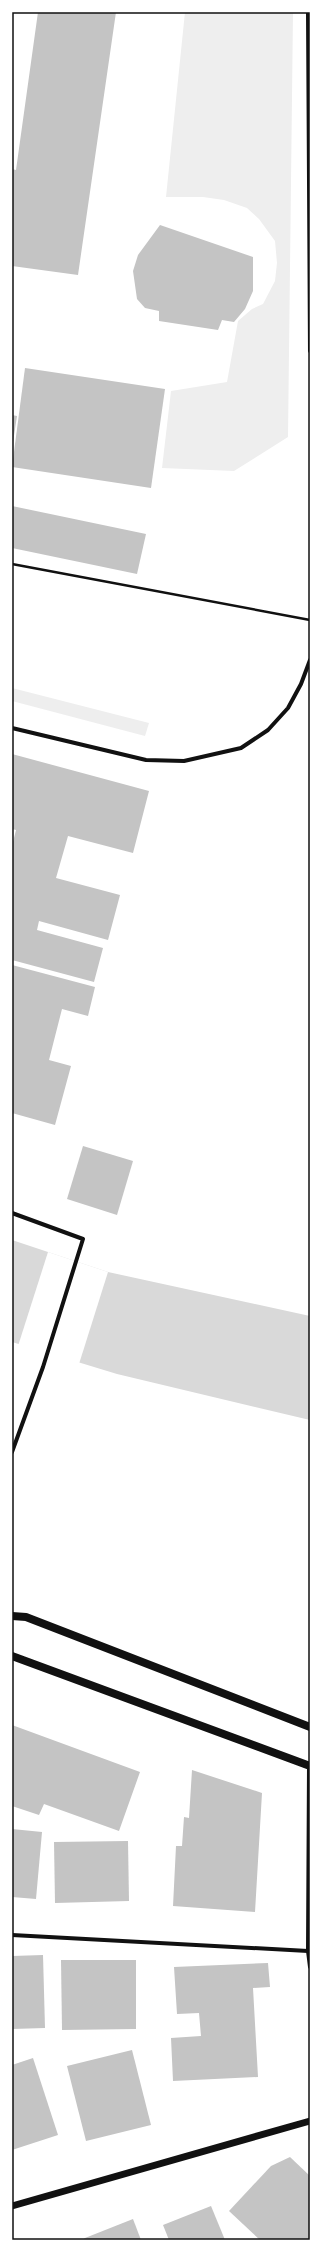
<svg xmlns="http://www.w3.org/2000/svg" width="322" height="2252" font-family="'Work Sans',sans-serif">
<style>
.green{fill:#eee}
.water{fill:#d9d9d9}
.pier{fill:#fff}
.building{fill:#c4c4c4}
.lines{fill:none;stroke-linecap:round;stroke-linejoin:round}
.path{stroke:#111;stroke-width:2.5}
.minor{stroke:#111;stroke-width:4}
.tertiary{stroke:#111;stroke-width:7}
.secondary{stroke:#111;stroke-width:8}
.neatline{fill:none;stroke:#111;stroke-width:1.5}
</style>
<rect width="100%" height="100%" fill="#fff"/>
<g class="green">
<polygon points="185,12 293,12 288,437 234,471 162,468 171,391 227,382 238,321 252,309 263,304 275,281 277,263 275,241 259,219 247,208 224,200 203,197 166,197"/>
<polygon points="12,688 149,723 145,736 12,701"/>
</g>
<polygon class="water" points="12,1240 108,1272 310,1316 310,1420 117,1374 12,1342"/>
<polygon class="pier" points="48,1252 108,1272 79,1364 18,1346"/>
<g class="building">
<polygon points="38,12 116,12 78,275 12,266 12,169 16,170"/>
<polygon points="160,225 253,257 253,291 245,309 234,322 222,320 218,330 159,321 159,311 145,308 137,299 133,271 138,255"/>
<polygon points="25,368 165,389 151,488 12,467"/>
<polygon points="12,415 17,416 13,442 12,442"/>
<polygon points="12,506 146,534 137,574 12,548"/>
<polygon points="12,754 149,791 133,853 68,836 56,878 120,895 108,940 39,921 37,930 103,948 94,982 12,960 12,846 16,830 12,829"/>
<polygon points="12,965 95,987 88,1016 62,1009 49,1060 71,1066 55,1125 12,1113"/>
<polygon points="83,1146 133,1161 117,1215 67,1199"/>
<polygon points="12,1725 140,1772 119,1831 44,1804 39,1815 12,1806"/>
<polygon points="192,1770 262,1793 255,1912 173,1906 176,1846 182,1846 184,1817 189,1818"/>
<polygon points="12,1829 42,1832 36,1899 12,1897"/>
<polygon points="128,1841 129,1901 55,1903 54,1842"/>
<polygon points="43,1955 45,2028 12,2029 12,1956"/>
<polygon points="61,1960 136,1960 136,2029 62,2030"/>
<polygon points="268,1963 270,1987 253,1988 258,2077 173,2081 171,2038 201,2036 199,2013 177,2014 174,1967"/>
<polygon points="132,2050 151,2125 86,2141 67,2066"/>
<polygon points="33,2058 58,2135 12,2150 12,2065"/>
<polygon points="290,2157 310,2176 310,2240 260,2240 229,2211 271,2166"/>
<polygon points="211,2206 225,2240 169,2240 163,2225"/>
<polygon points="133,2219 141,2240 82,2240 85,2238"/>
</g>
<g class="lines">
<polyline class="path" points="12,564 310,620"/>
<g class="minor">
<polyline points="308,12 310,351"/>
<polyline points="12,728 146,760 184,761 241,748 268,730 288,708 301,684 310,660"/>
<polyline points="12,1213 83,1239 43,1367 12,1452"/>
<polyline points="309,1766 308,1951 310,1967"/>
<polyline points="12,1935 308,1951"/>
</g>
<polyline class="tertiary" points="12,2206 310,2121"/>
<g class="secondary">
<polyline points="12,1616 26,1617 310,1727"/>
<polyline points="12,1656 310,1766"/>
</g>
</g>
<rect width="322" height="2252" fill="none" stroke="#ffffff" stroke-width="26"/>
<rect x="13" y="13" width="296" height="2226" class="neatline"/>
</svg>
